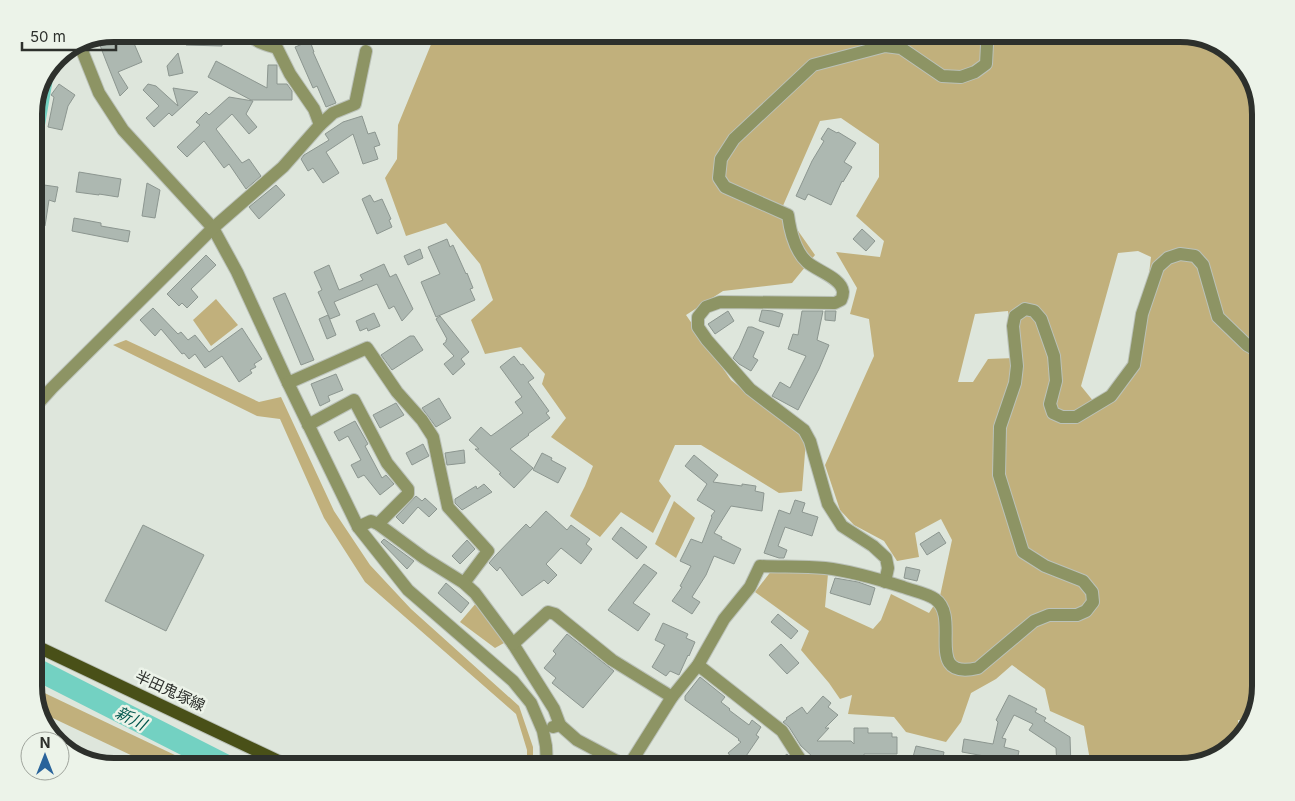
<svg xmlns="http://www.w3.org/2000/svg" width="1295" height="801" font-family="Inter,'Noto Sans JP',sans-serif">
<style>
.green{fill:#c1b07c;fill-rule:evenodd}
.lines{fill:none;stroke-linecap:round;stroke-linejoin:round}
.stream{stroke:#73d1c2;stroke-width:4}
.river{stroke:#73d1c2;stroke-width:22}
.building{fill:#adb8b1;stroke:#8c9690}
.minor-casing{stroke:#bbc2b9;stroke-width:14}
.major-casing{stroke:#bbc2b9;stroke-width:14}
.minor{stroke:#8d9464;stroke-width:12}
.major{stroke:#495018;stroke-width:12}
.labels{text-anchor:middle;stroke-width:5;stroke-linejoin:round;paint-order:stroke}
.street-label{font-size:15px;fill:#2d302c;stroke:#ecf3e9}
.water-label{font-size:16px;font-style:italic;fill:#00564d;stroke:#ecf3e9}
.rim{fill:none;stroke:#2d302c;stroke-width:6}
</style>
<rect width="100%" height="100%" fill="#dee6dc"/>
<g class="green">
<path d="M431,34H1181L1221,45L1250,74L1261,109V687L1252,721L1238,720L1239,739L1221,756L1181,767H1099L1091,766L1084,726L1050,711L1045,689L1012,665L996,679L971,693L961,722L946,742L906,732L894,717L848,714L852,695L840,699L829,683L801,650L809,631L755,592L772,570L828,574L825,607L873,629L881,620L891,594L929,613L940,596L952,540L941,519L915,533L919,557L897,561L884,541L854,525L840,510L825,465L874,356L869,319L850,314L857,288L836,252L880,257L884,241L856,216L879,177V144L841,118L820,121L782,208L815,255L792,283L723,291L686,315L731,380L806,440L802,491L779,493L701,445H675L659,481L671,496L653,533L621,512L600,537L570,516L585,486L593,466L551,437L566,418L542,384L545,374L521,347L485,354L471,320L493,300L480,264L446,223L406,236L385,178L397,159L398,125L432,42ZM1138,251L1151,257L1138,367L1094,402L1081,386L1118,253ZM1008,311L1015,358L988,359L973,382H958L975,314Z"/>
<polygon points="216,299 238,325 211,346 193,320"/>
<polygon points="126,340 259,402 281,397 334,511 370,565 411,609 519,706 533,747 533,767 527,767 527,750 516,714 365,582 324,518 280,419 257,416 113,345"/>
<polygon points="674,501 695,518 676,558 655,544"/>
<polygon points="477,602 504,643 495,648 460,622"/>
<polygon points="34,688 200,767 156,767 40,712"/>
</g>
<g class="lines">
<polyline class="stream" points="34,177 51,79 49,75"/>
<polyline class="river" points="34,668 229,767"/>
</g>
<g class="building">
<polygon points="114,34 130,34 142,62 118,72 128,88 120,96 106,61 98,40"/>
<polygon points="197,34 222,34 222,46 186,45"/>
<polygon points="310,41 314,52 313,52 336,103 326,107 317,86 313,88 295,47"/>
<polygon points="178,53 183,73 169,76 167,66"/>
<polygon points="216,61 267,88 268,65 277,65 277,84 287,84 292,91 292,100 251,100 208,77"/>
<polygon points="59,84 75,95 68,106 62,130 48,127 54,97 51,95"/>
<polygon points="148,84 156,86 178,106 173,88 198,92 172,116 169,113 154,127 146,118 159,106 143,90"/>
<polygon points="229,97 253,101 246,114 257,127 249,134 232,114 216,129 242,163 249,159 261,176 246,189 229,164 224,168 204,141 187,157 177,147 200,125 196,122 206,112 209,115"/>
<polygon points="362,116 368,134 375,132 380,145 374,147 378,159 363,164 353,134 326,152 339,173 323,183 313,168 308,171 301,159 304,155 329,140 325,134 343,122"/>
<polygon points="828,128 837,133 838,132 856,143 844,162 852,167 843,182 842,181 831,205 808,194 805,200 796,196 812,161 824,141 821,139"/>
<polygon points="79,172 121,179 118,197 99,194 99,195 76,192"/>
<polygon points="147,183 160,190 155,218 142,216"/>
<polygon points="37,184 58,187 55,202 49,200 45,226 34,224 34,202"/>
<polygon points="276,185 285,195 259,219 249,207"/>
<polygon points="370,195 374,202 382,199 391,219 389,220 392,227 377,234 362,199"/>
<polygon points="74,218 101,223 101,226 130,231 128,242 72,231"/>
<polygon points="862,229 875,241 866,251 853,239"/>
<polygon points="447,239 450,247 453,245 466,274 467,273 473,288 470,289 475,300 436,317 421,282 440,274 428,247"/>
<polygon points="420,249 423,258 408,265 404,256"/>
<polygon points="206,255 216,265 191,289 198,297 187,308 182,303 179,306 167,294"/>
<polygon points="384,264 390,277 396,274 413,309 402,321 394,306 389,309 377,284 334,302 340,315 330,319 318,292 322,290 314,272 329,265 339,290 363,280 360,275"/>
<polygon points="285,293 314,360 301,365 273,298"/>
<polygon points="153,308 178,334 181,332 188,340 195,335 209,352 242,328 262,359 254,364 256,367 250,370 252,373 239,382 222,356 205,368 195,354 189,359 184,353 182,354 161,329 155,336 140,320"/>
<polygon points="762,310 773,311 783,314 779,327 759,321"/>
<polygon points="728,311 734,321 715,334 708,324"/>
<polygon points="802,311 823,311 817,340 829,345 819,369 798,410 772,396 780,382 790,388 806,356 788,349 793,334 798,335"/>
<polygon points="825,311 836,311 835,321 825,320"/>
<polygon points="374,313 380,326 368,331 367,328 360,331 356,321"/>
<polygon points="328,315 336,335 327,339 319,319"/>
<polygon points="440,316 469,352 461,359 465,364 453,375 444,364 454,356 443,344 446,342 446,340 447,339 436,319"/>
<polygon points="748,327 752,327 764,332 753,357 758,360 751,371 739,364 733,358 739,348"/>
<polygon points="410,336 414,336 423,350 392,370 381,355"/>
<polygon points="514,356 521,365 523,364 534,378 528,382 549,411 546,413 550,418 528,434 529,435 510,449 533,468 514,488 499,474 501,473 475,449 479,449 469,440 481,427 491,436 523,413 515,402 522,397 500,367"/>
<polygon points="336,374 343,390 328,396 330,401 320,406 311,384"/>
<polygon points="439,398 451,418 436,427 422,408"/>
<polygon points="396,403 404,415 380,428 373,415"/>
<polygon points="355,421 368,444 365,446 382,478 386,475 394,484 380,495 364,475 358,478 351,465 361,460 348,436 339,441 334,432"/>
<polygon points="423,444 429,456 412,465 406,453"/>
<polygon points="464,450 465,463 447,465 445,453"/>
<polygon points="542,453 552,458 551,460 566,468 558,483 533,470"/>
<polygon points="694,455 718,475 713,482 742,486 742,484 756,486 755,491 764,493 762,511 731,506 714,533 722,537 721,539 741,549 734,564 714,556 706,575 692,597 700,602 692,614 672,601 682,587 680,586 691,566 680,561 691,539 702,543 712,517 711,516 715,511 697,500 707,484 685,466"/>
<polygon points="484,484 492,492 462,510 455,503 455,499 476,486 477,489"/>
<polygon points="416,496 422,501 425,498 437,509 429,517 418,507 403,524 396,517"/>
<polygon points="795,500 805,503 802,512 818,517 812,536 785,527 778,546 787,550 784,558 779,558 764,553 779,510 790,514"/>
<polygon points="546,511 567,530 571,525 590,539 586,544 592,549 581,564 561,548 546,564 557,575 548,584 544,580 522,596 500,567 497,571 489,563 495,556 526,524 530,528"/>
<polygon points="143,525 204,555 166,631 105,601"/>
<polygon points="621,527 647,547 637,559 612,539"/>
<polygon points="939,532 946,543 927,555 920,544"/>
<polygon points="384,539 414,561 407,569 381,542"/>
<polygon points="467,540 475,549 460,564 452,556"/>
<polygon points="644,564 657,573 633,603 650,614 638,631 608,610"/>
<polygon points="906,567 920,570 917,581 904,578"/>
<polygon points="835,578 858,582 875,588 870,605 830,593"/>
<polygon points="446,583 469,603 461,613 438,593"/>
<polygon points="778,614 798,631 791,639 771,622"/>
<polygon points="663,623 688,634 686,638 695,642 689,656 688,655 679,675 670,671 666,676 652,667 665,645 655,640"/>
<polygon points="567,634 614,671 583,708 552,683 556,678 544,668 556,654 553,651"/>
<polygon points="781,644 799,663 787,674 769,655"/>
<polygon points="700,677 725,697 721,702 730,709 729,710 749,725 752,720 761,727 756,735 759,737 742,762 738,766 728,753 741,742 738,740 739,739 685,700 685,696"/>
<polygon points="1009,695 1037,709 1035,712 1046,718 1044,721 1070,737 1071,767 1057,767 1056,748 1029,730 1033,724 1014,715 1002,738 1006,739 1004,747 1019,751 1016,765 990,759 990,757 962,752 964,739 993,744 998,722 996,720"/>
<polygon points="823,696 831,703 828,707 838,715 825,728 829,728 817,741 851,741 854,744 854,728 868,728 868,733 892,733 892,737 897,737 897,754 864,754 864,767 824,767 801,746 789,727 783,722 787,719 786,718 802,707 807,714"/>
<polygon points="916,746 944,752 942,763 913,757"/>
<polygon points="787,754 796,767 770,767"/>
</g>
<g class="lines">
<g class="minor-casing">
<g id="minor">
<path d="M250,34C256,43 267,45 277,48L290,74L314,109L320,125"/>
<polyline points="81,48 99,93 123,130 213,228 237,272 288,383 358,527 408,590 513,681 531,703 543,731 546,746 547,767"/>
<polyline points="288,383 367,348 397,392 422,420 433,437 448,507 488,551 464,583"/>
<polyline points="34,408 52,388 213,228 283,167 320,125 333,113 355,104 366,51"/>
<polyline points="308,425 354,400 387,463 408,489 408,494 378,524"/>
<polyline points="358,527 371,521 378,524 424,558 464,583 475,593 513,644 554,709 560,725"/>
<path d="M885,582L888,568L886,558L873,546L842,526L828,504L810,441L804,430L750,389L707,340L698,327V317L706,307L720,302L835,303L841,300C842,298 843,295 843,292C842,278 817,271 807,262C795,251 790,230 788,215L725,187L719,178L721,159L734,139L813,65L885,46L901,48L942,76L961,77L975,72L986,64L987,45L984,34"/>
<polyline points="513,644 548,612 555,614 612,660 672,697"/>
<polyline points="698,665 782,731 805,767"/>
<polyline points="553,727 560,725 577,740 628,767"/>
<path d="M628,767L672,697L698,665L724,619L750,587L760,566C781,567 803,566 825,568C851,571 878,579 903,587C913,591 926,593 935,599C962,618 922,681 978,668L1034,621L1049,615H1077L1086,611L1093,602L1092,592L1083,581L1045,566L1023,552L999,475L1000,427L1015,383L1017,366L1013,326L1015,316L1025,309L1034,311L1041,319L1054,356L1056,381L1050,404L1053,413L1062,417H1076L1111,396L1134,365L1142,314L1158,267L1168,258L1180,254L1195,256L1203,265L1218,317L1247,345L1261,353"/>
</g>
</g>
<g class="major-casing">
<polyline id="major" points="34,645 291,767"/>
</g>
<use href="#minor" class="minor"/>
<use href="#major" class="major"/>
</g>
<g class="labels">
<g class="street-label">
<text transform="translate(170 691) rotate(25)" y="5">半田鬼塚線</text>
</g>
<g class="water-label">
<text transform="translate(131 718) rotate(27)" y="6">新川</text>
</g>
</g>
<path d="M0 0H1295V801H0ZM114 42H1180A72 72 0 0 1 1252 114V686A72 72 0 0 1 1180 758H114A72 72 0 0 1 42 686V114A72 72 0 0 1 114 42Z" fill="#ecf3e9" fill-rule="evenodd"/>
<path class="rim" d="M114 42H1180A72 72 0 0 1 1252 114V686A72 72 0 0 1 1180 758H114A72 72 0 0 1 42 686V114A72 72 0 0 1 114 42Z"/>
<g transform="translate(45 756)"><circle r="24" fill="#ecf3e9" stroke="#a0a59d"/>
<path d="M0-4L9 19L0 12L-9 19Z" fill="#29639b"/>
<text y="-8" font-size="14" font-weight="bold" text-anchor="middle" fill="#2d302c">N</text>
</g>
<path d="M22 42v8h94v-8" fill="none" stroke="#2d302c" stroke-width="2.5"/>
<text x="30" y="42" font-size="15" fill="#2d302c" stroke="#ecf3e9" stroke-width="4" paint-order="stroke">50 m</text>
</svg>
